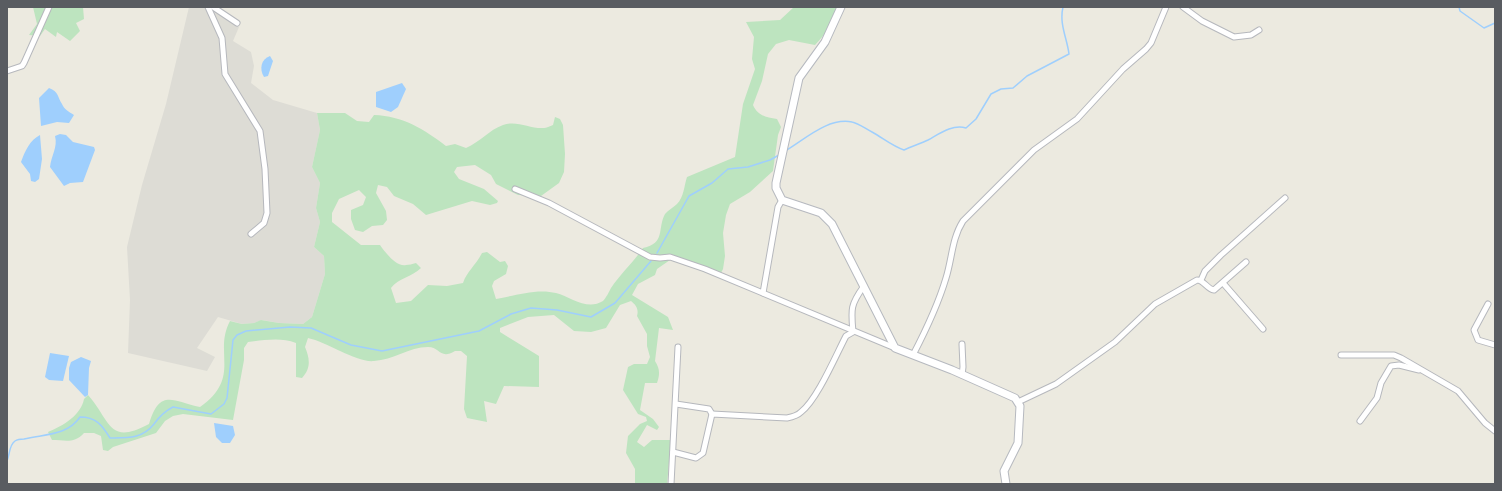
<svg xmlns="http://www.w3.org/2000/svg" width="1502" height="491" font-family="Roboto,sans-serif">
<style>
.industrial{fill:#dddcd5}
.green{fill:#bde4bf}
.water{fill:#9fcffd}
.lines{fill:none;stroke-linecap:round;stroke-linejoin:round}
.stream{stroke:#9fcffd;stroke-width:1.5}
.street-casing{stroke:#b6b8bd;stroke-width:7}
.secondary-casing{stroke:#b6b9bf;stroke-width:9}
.street{stroke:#fff;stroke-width:5}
.secondary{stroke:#fff;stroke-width:7}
</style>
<rect width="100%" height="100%" fill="#eceae0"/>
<polygon class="industrial" points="189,7 210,7 239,27 233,41 251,52 254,66 251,83 273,100 317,113 320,130 312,167 320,183 316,208 320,222 314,247 324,256 325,274 312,317 303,324 279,323 262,320 254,323 242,324 218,317 197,348 215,357 207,371 128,353 130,300 127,247 142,185 166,104"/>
<g class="green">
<polygon points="33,7 83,7 84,19 76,23 80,31 70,41 57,32 56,37 45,29 40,36 29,35 37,24"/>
<path d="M794,7H838C833,22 826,34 815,45L789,40L776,44L768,54L762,81L753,105C758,116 766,117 777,119L781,127L778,135L773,171L750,192L730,204L726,215L723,233L725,256L723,269L719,277L670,260L657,269L655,275L638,284L632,295L668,317L673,330L659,328L655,361C660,369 660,374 657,383H645L640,410L653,419L659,427L657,430L647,425L637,442L644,447L652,440H671L667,484H635V469L626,453L628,436L640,424L647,421L646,417L638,414L623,390L628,367L634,364H647L650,357L647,346V334L637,316C639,309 636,305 631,301L620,305L606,328L591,332L574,331L554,315L528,317L500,328V332L539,356V387L504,386L496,404L484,401L487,422L467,418L464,409L467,356L461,351H455C440,360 440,347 428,347C409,347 393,360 374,361C357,363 327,342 308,338L305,347C310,359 311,368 302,378L296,377V343C281,337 264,340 248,342L244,348V360L233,420L183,414L173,416L165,421L156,433L113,447L108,451L103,450L101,436L94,433H84C74,444 65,440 52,440L48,432C63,426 81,415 84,399L88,395C111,421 108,446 149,424C160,388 172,401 200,407C242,377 213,353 230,321L242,324L254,323L261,320L279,323L303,324L312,317L325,274L324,256L314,247L320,222L316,208L320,183L312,167L320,130L317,113H345L357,121L369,122L374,115C403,116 424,129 446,146L455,144L466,148C480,142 489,130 503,125C517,120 530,129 544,128C546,128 550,126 553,125L555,117L560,119L563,125L565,154L564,172L559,183L541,196L518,195L496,184L491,175L475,165L457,167L454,172L459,179L484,189L498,201L497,203L490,205L472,201L426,215L413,204L394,196L387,187L378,185L376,193L386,211L387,220L383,225L372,226L363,232L355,230L351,219V210L363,205L366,197L359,190L339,199L332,213V222L361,245H380C385,252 396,267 406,265C409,265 412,264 416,263L421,268C412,277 398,278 391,288L396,303L411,301L428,285L447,286L463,283C467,271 476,265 482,253L487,252L500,262L505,261L508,266L506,274L494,281L492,286L496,299C514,296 537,288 556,293C571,297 587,311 603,301C606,298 609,292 611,288C621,273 633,263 643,248C666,243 657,229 665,214C668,210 674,207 677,204C684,197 684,186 687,177L735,157L743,104L755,69L752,59L754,37L746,22L780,20Z"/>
</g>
<g class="water">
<path d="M270,56L273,61L268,76L264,77C259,69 261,59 270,56Z"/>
<polygon points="402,83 406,89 398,107 391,112 376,107 376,92"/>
<path d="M49,88C59,92 57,96 62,104C64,109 69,112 74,115L69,123L57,122L41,126L39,98Z"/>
<path d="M60,134L66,135L73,142L94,147L95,150L83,182L70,183L64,186L50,167C51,156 58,147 55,136Z"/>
<path d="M40,135L42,159L39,179L35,182L31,181L30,174L21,162C25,151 30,140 40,135Z"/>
<polygon points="50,353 69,356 63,381 49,380 45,377"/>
<polygon points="81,357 91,361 89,368 88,395 85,397 69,380 69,368 71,362"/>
<polygon points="214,423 233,426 235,435 230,443 222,443 216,437"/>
</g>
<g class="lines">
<g class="stream">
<polyline points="1459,7 1460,11 1484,28 1495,23"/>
<path d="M785,151C804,140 828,117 852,122C858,123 866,129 872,132C883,138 892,146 904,150C912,146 920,144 928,140C939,134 952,124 966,128L976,119L991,94L1001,89L1013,88L1027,76L1069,54C1067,38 1059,24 1063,7"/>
<polyline points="657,253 689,196 712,183 728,169 748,167 770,160 779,155"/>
<path d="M7,461C10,454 9,445 15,441C18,439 22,439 24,439C44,434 67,436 80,417C96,417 102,425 110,438C128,438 142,439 154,424C159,417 165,411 173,407L211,414L224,404L227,398L233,340L237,335L246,331L290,327L311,328L351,345L382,351L479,331L511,314L531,308L557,310L591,317L615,303L651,261"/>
</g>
<g class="street-casing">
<g id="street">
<polyline points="208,7 222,38 225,74 260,131 265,169 267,213 264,223 251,234"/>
<polyline points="213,7 237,23"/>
<polyline points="1183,7 1202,21 1234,37 1251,35 1259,30"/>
<polyline points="7,71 22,66 24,63 49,7"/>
<polyline points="515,189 549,203 650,257 660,258 670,257 705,269 895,348"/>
<polyline points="1201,280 1205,271 1221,255 1285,198"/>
<polyline points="1223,283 1263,329"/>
<polyline points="763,293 778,207 782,200"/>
<polyline points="1488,304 1474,330 1478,340 1495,345"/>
<polyline points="962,344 963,367 962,375"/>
<path d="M913,355C926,330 938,305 946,278C952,259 952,238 963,221L1034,150L1077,119L1123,69L1146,49L1151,43L1166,7"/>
<polyline points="1341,355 1394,355 1401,358 1458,391 1485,423 1495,431"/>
<path d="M1018,402L1056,384L1115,342L1155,304L1197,280C1204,280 1207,289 1214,290L1246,262"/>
<polyline points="676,404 709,409 712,414"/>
<polyline points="1360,421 1377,398 1381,383 1391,366 1399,365 1419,370"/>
<path d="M673,452L696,458L703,453L712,414L787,418C792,417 797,416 801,412C817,400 836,355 846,336L853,332C851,310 850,305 864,286"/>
<polyline points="671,484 678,347"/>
</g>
</g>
<g class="secondary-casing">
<polyline id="secondary" points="841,7 825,42 799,78 776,183 776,188 782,200 821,213 832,224 895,348 952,370 1015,398 1020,406 1018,443 1004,471 1006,484"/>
</g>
<use href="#street" class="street"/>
<use href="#secondary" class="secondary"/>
</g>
<rect width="1502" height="491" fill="none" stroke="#595c61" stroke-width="16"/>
</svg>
